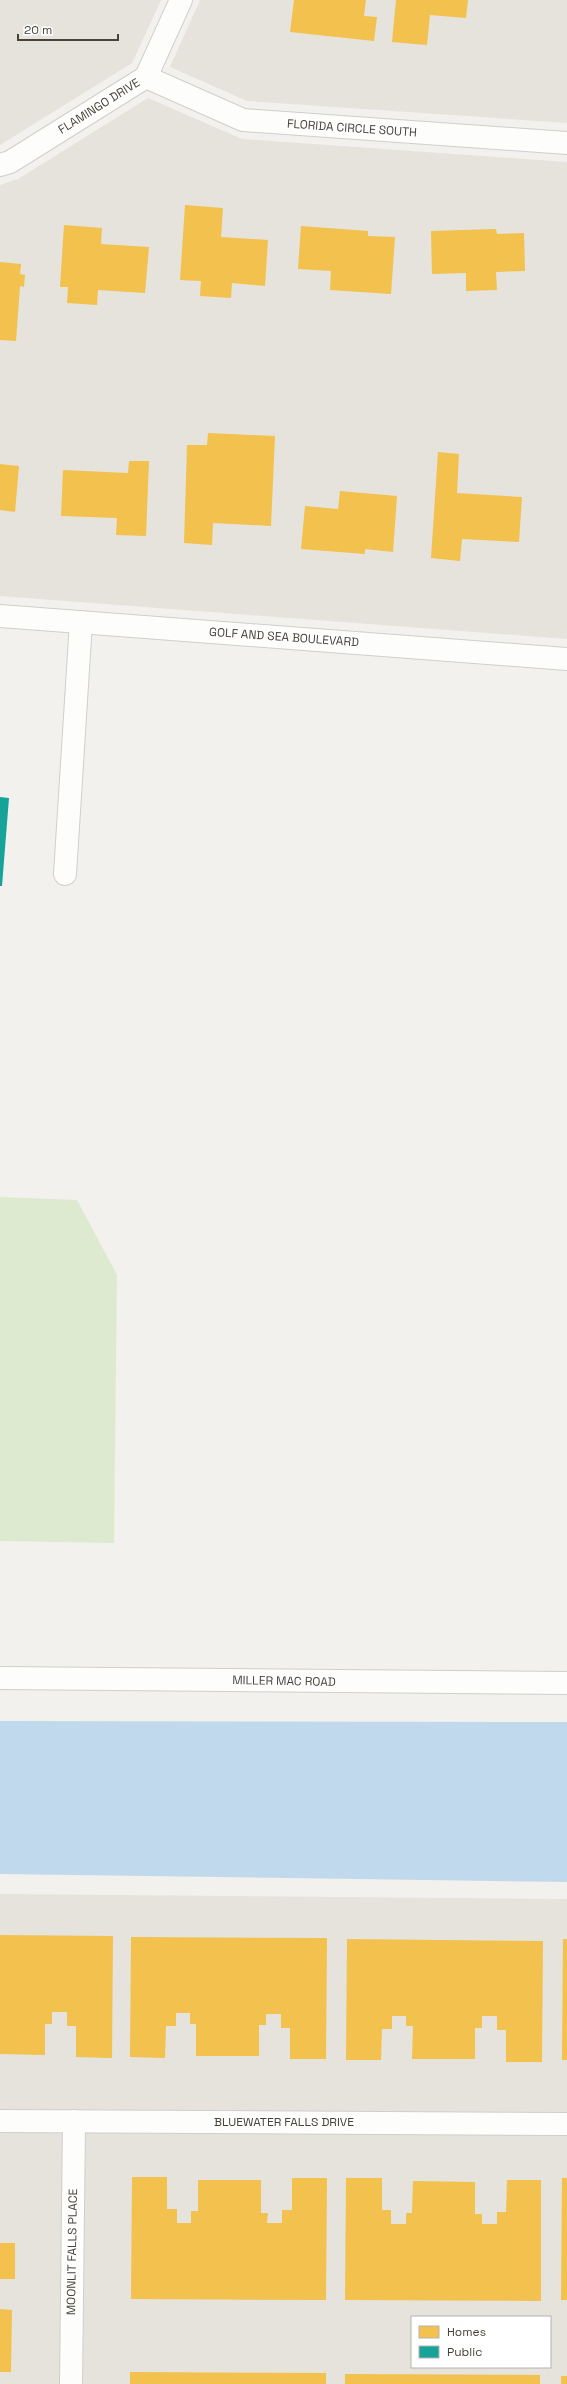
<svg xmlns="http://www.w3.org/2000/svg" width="567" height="2384" font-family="'Space Grotesk',sans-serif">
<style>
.residential{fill:#e5e3db;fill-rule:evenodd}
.green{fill:#deeacf}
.water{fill:#c1d9ec}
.homes{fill:#f2c14e}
.public{fill:#17a398}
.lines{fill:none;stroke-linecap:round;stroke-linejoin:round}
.minor-casing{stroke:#d0cfcb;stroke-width:24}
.minor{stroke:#fdfdfc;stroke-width:22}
.labels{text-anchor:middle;stroke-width:4;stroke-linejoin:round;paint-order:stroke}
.street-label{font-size:12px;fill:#484339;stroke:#fff}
</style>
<rect width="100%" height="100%" fill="#f2f1ed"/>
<g class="residential">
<polygon points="0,0 161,0 132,63 0,145"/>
<polygon points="200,0 567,0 567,123 247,101 170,67"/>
<polygon points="148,98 242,139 567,162 567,639 0,596 0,185 18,179"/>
<path d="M0,1894L567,1899V2384H0ZM412,2317H550V2367H412Z"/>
</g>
<polygon class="green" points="0,1197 77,1200 117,1275 114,1543 0,1541"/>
<polygon class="water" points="0,1721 567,1722 567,1882 0,1874"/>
<g class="homes">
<polygon points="294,0 366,0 364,16 377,17 374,41 290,32"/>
<polygon points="396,0 468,0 466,18 430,15 427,45 392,42"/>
<polygon points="185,205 223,208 221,237 268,240 265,286 232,283 231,298 200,296 201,281 180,280"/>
<polygon points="64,225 102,228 101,244 149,247 145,293 98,290 97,305 67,303 68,287 60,287"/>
<polygon points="301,226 368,231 368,236 395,237 391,294 330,290 331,271 298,269"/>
<polygon points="496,229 497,234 524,233 525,271 496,272 497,290 466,291 466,273 432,274 431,231"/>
<polygon points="0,262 21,264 20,274 25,275 24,287 20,286 16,341 0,340"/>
<polygon points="208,433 275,436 271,526 213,523 212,545 184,543 187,445 207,445"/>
<polygon points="438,452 459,454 457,493 522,497 519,542 462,539 460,561 431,558"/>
<polygon points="129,461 149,461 146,536 116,535 117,518 61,516 63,470 128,473"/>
<polygon points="0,464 19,466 15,512 0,510"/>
<polygon points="340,491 397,496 393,552 365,549 365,554 301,549 305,506 338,509"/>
<polygon points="0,1935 113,1936 112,2058 76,2057 76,2026 67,2026 67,2012 52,2012 52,2024 45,2024 45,2055 0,2054"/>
<polygon points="131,1937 327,1938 326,2059 290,2059 290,2028 281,2028 281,2014 266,2014 266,2025 259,2025 259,2056 196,2056 196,2024 190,2024 190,2013 176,2013 176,2026 166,2026 165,2058 130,2057"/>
<polygon points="347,1939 543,1941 542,2062 506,2062 506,2030 497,2030 497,2016 482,2016 482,2028 475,2028 475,2059 412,2059 413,2026 406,2026 406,2016 392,2016 392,2029 382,2029 381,2060 346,2060"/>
<polygon points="563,1939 567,1939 567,2060 562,2060"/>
<polygon points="132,2177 167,2177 167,2209 177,2209 177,2223 191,2223 191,2211 198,2211 198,2180 261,2180 261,2213 268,2213 267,2223 282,2223 282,2210 292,2210 292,2178 327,2178 326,2300 131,2299"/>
<polygon points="346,2178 382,2178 382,2210 391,2210 391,2224 406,2224 406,2213 412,2213 413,2181 475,2182 475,2214 482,2214 482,2224 497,2224 497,2212 506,2212 507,2180 541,2180 541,2301 345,2300"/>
<polygon points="562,2178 567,2178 567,2300 561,2300"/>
<rect x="0" y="2243" width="15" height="36"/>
<polygon points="0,2309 12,2310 11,2372 0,2372"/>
<polygon points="130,2372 326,2373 326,2384 130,2384"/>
<polygon points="345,2374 540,2375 540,2384 345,2384"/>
<rect x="561" y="2376" width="6" height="8"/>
</g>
<polygon class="public" points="0,797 9,798 2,886 0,886"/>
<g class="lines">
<g class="minor-casing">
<g id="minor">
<polyline points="146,77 243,120 567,143"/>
<polyline points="0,165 10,162 146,77 181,0"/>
<polyline points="0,616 567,659"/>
<polyline points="65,874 81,622"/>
<polyline points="0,1678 567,1683"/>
<polyline points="0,2121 567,2124"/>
<polyline points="71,2384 74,2121"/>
</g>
</g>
<use href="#minor" class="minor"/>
</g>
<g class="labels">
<g class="street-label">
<text transform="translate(99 106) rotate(-32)" y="4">FLAMINGO DRIVE</text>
<text transform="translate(352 128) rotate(4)" y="4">FLORIDA CIRCLE SOUTH</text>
<text transform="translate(284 637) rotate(4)" y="4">GOLF AND SEA BOULEVARD</text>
<text transform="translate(284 1681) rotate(1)" y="4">MILLER MAC ROAD</text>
<text x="284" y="2126">BLUEWATER FALLS DRIVE</text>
<text transform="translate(72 2252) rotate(-89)" y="4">MOONLIT FALLS PLACE</text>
</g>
</g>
<rect x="411" y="2316" width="140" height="52" fill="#ffffff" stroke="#b6b4b0"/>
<rect x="419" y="2326" width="20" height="12" fill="#f2c14e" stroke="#b6b4b0"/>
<text x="447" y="2336" font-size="12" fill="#484339">Homes</text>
<rect x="419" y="2346" width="20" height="12" fill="#17a398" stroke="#b6b4b0"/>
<text x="447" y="2356" font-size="12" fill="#484339">Public</text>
<path d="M18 34v6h100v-6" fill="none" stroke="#484339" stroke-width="2"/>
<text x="24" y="34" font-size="12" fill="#484339" stroke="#ffffff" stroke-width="3" paint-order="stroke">20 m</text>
</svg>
